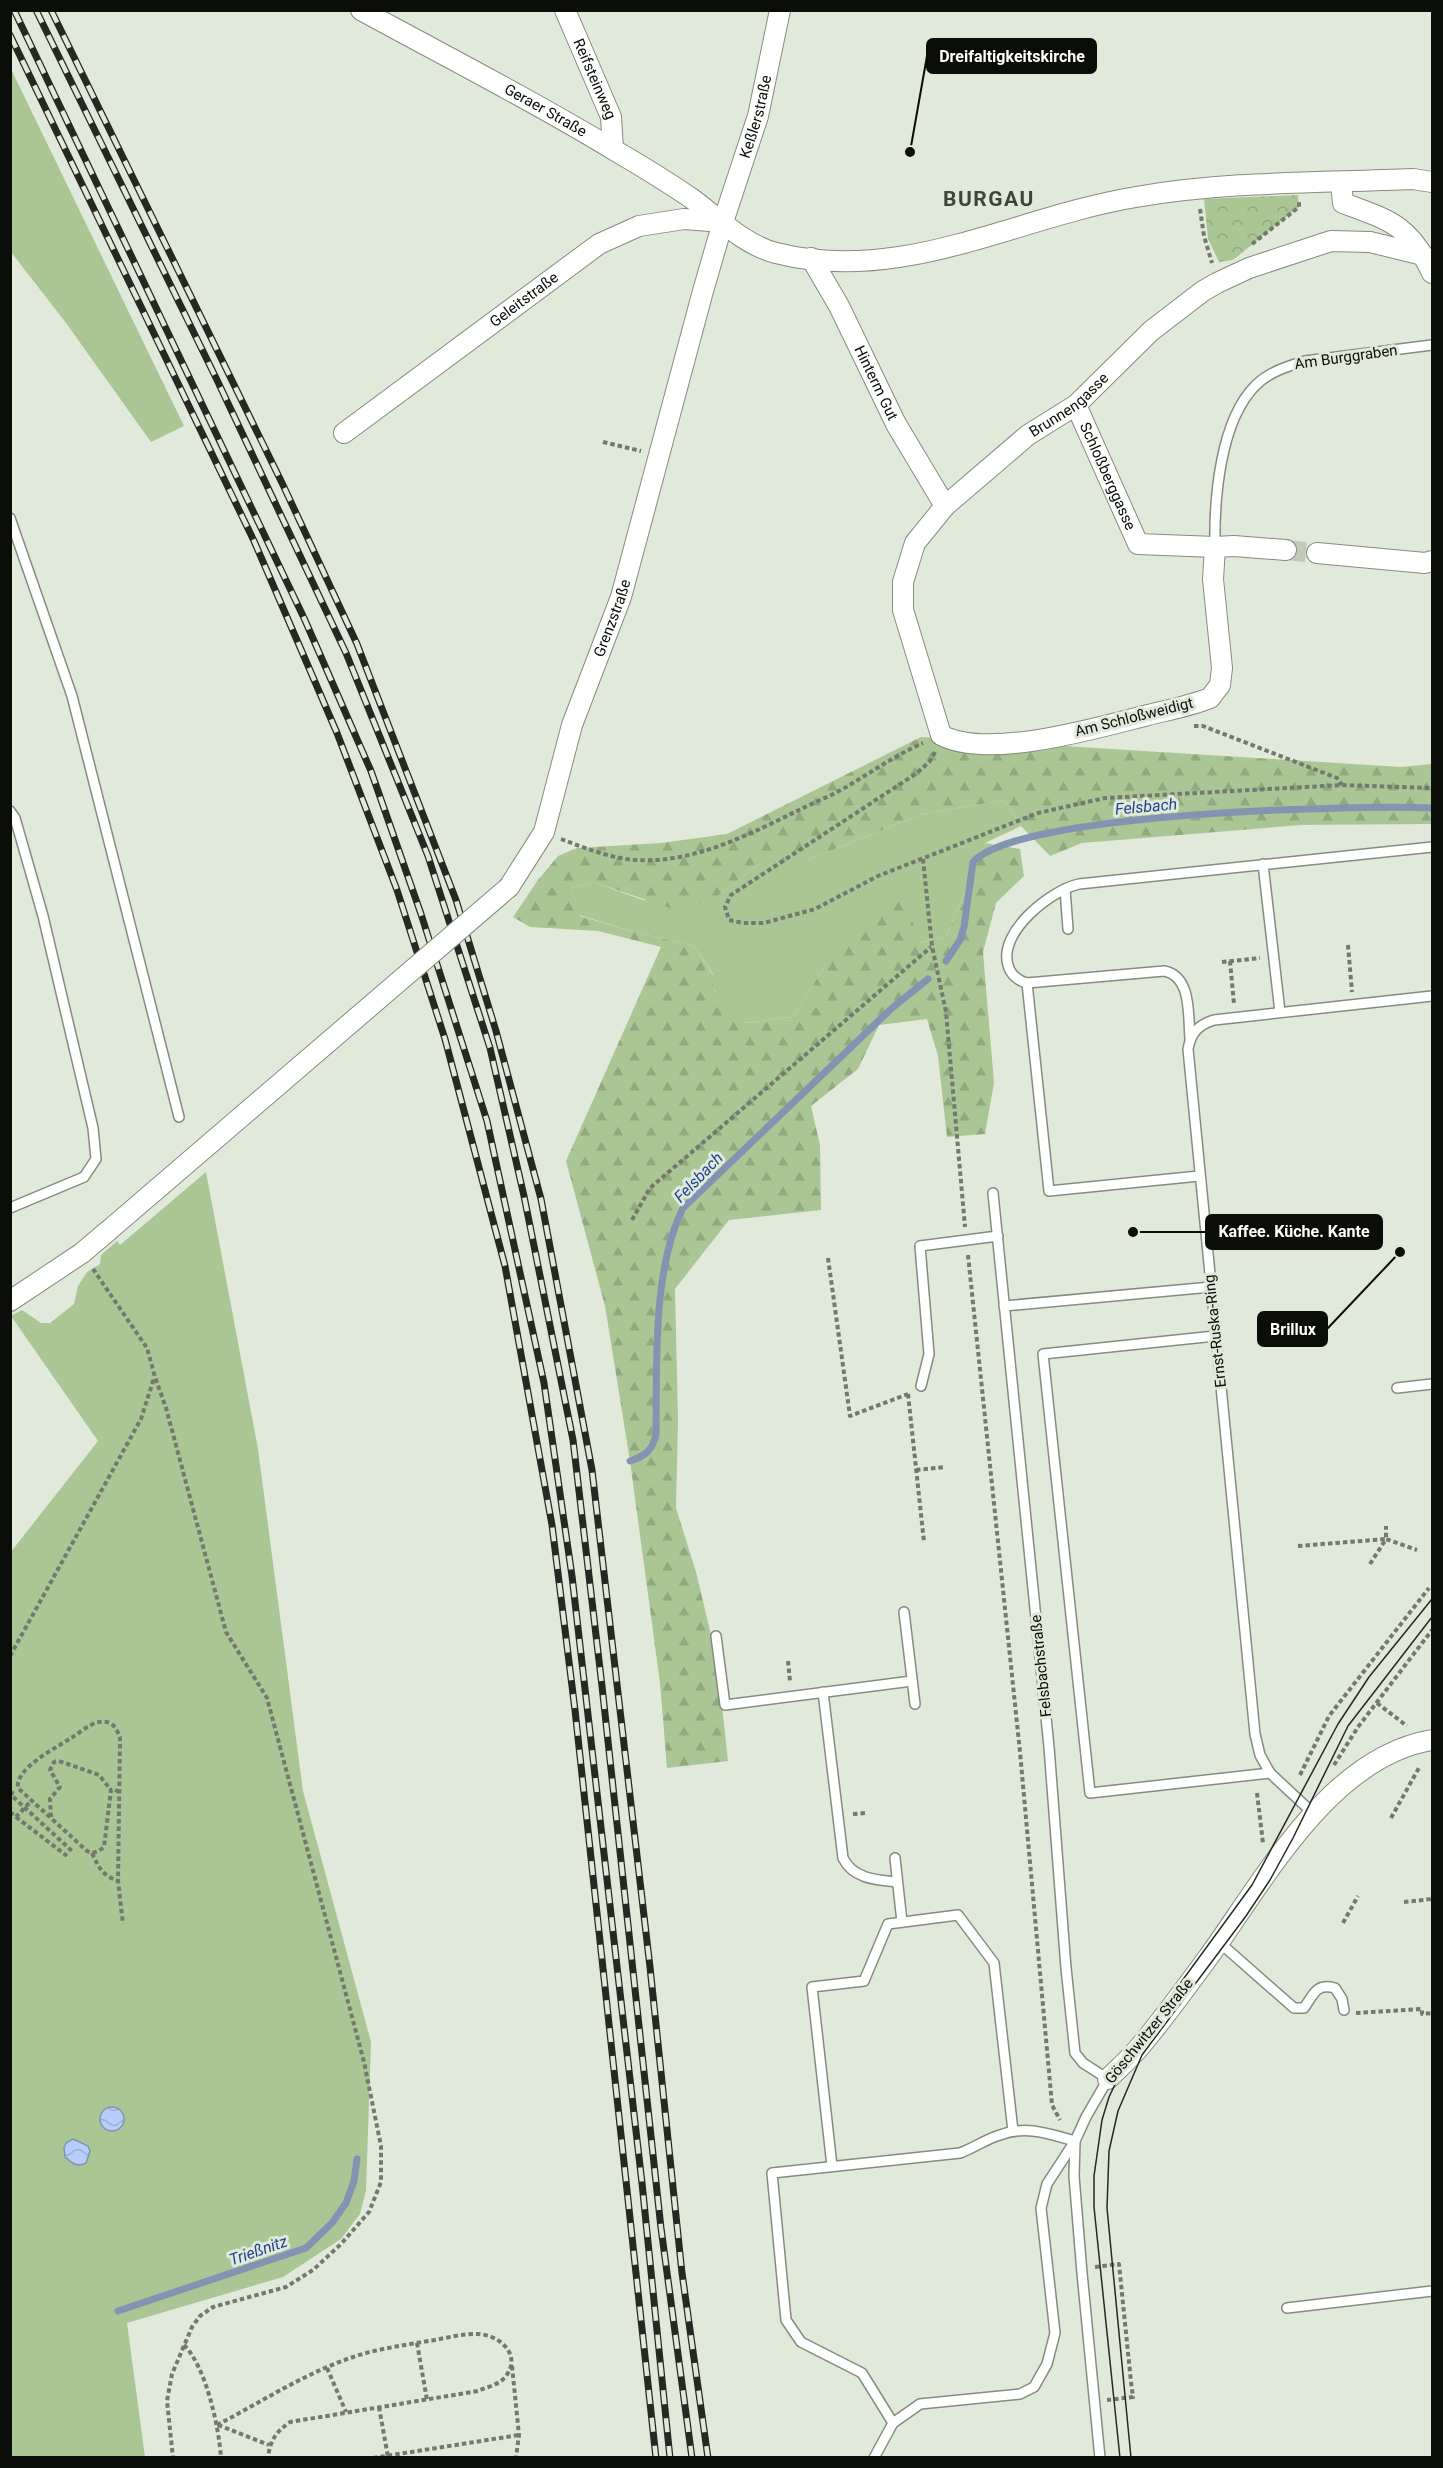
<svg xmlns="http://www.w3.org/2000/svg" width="1443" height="2468" font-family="Roboto,sans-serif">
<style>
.grass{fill:#aac695}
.forest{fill:url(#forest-firs)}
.park{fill:url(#park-crowns)}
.water{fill:url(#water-waves);stroke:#8394b2;stroke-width:1.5}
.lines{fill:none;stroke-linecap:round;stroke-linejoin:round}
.stream{stroke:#8394b2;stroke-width:7}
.minor-tunnel{stroke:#c1c9ba;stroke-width:20;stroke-dasharray:20 10;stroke-linecap:butt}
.service-casing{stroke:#848d7d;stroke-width:12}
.minor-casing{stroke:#848d7d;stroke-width:22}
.path{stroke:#73796e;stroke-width:4;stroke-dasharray:4.5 3;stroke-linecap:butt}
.service{stroke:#fff;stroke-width:9}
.minor{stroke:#fff;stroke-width:20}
.tram{stroke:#262922;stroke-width:1.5}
.rail-casing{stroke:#262922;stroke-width:7}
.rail{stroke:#e1eada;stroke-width:4.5;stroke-dasharray:14;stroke-linecap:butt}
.minor-bridge-casing{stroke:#848d7d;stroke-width:22;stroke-linecap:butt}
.minor-bridge{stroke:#fff;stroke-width:20}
.labels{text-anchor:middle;stroke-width:6;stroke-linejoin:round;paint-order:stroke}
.street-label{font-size:15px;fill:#0b0e08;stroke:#e1eada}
.water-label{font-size:16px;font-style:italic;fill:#1d4195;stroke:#e1eada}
.district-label{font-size:21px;font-weight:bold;letter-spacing:1.5px;fill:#3d4538;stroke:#e1eada}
.leader{fill:none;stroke:#0b0e08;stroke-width:2}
.callout-dot{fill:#0b0e08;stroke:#e1eada;stroke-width:2}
.callout{fill:#0b0e08;stroke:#0b0e08;stroke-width:2}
.callout-label{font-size:16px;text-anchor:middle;font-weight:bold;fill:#fff}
</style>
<defs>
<pattern id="forest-firs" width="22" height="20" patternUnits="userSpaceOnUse" patternTransform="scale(1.5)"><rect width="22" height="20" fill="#aac695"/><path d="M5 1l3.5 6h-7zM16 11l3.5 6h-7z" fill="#91a97f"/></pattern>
<pattern id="park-crowns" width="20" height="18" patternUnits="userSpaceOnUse" patternTransform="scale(1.5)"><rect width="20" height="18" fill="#aac695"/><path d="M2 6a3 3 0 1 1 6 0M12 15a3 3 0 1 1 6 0" fill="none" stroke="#91a97f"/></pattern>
<pattern id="water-waves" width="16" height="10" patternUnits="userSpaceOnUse" patternTransform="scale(1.5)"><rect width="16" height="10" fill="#b6cefb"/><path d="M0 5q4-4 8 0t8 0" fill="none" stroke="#9bb0d6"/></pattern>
</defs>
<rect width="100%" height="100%" fill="#e1eada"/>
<g class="grass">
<polygon points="11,69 184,426 151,442 66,323 11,252"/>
<polygon points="1005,800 1021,826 985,843 946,937 826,964 793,1017 742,1023 713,989 713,974 694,946 630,931 579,915 571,888 593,882 643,900 714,899 762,862 803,862 922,814"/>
<polygon points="206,1172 258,1449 303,1791 371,2042 366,2191 360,2214 341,2239 283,2277 127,2323 145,2457 11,2457 10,1553 98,1441 11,1316 22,1310 41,1323 50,1323 74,1304 78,1286 87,1272 100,1264 101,1255 117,1241 120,1245"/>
</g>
<polygon class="forest" points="921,737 1401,767 1432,764 1432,824 1301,825 1082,843 1050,856 1021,826 1005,800 922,814 803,862 762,862 714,899 676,910 593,882 571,888 580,916 630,931 694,946 713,975 713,989 743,1023 793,1017 826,964 874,904 903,896 920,943 946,937 985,843 1020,849 1024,876 996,903 983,952 994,1083 985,1134 947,1137 938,1056 927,1019 879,1025 858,1069 811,1106 820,1145 821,1210 729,1220 675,1289 678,1420 676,1508 696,1572 717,1660 728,1761 667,1768 660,1683 630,1461 605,1306 566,1161 661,947 598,931 530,927 513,917 538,880 558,856 577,848 661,843 727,834"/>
<polygon class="park" points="1298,195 1299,207 1233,260 1219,262 1208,239 1204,199"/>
<g class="water">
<circle cx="112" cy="2119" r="12"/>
<path d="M73,2139L88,2146L90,2151L86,2163C77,2168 72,2163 65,2157L64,2148L66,2143Z"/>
</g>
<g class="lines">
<g class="stream">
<path d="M946,961L960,940L964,927L973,862C1019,812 1356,805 1432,808"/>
<path d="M630,1461C645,1456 652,1451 656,1435C657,1367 652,1270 683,1208L892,1008L928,979"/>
<polyline points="118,2311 306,2248 332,2223 346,2203 354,2181 357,2159"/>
</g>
<polyline class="minor-tunnel" points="1286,550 1317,553"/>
<g class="service-casing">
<g id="service">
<polyline points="10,518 72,696 179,1117"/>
<path d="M1215,547C1214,499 1220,420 1256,385C1269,372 1288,366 1305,361L1432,345"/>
<polyline points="10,811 15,818 43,916 93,1128 96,1159 84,1177 10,1208"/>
<polyline points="1263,864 1280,1012"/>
<polyline points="1065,889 1068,929"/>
<polyline points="1027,983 1049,1191 1199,1176"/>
<path d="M1190,1039C1188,1016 1192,976 1164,971L1027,983C1018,981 1010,974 1008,965C998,932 1051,890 1079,884L1432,847"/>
<polyline points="993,1193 1049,1747 1066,1968 1075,2053 1083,2063 1108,2079 1086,2117 1075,2141 1074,2176 1082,2273 1100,2458"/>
<polyline points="1004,1306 1211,1287"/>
<polyline points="1215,1336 1043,1354 1090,1793 1270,1773"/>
<polyline points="921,1386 929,1354 920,1246 998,1236"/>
<polyline points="1397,1388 1432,1384"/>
<polyline points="904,1612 915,1704"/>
<polyline points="716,1636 725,1705 912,1681"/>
<path d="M823,1692L843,1858C853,1879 877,1880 897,1882"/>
<path d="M1315,1815L1270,1773L1260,1755L1255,1734L1188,1049C1191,1033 1198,1025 1214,1020L1432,996"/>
<polyline points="895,1858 902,1922"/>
<path d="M1219,1942L1294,2008H1304C1314,1994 1316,1983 1335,1988L1342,1999L1344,2010"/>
<polyline points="832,2166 812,1987 864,1981 888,1924 958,1915 994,1963 1013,2131"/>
<polyline points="1287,2308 1432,2291"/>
<path d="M874,2458L893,2423L862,2373L801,2342L786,2320L772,2173L960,2153C974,2148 986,2139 1000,2135C1026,2125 1049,2134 1075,2141L1047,2184L1041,2208L1055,2333L1047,2364L1034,2387L1020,2394L920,2404L893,2423"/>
</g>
</g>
<g class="minor-casing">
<g id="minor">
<path id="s1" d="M361,10C445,56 532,100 614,150C640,165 666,181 691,198C717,217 744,245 776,253C902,285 1015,217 1136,197C1227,181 1321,183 1413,179L1432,182"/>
<path id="s2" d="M565,10L611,117L613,149"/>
<path d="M1341,182L1343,203C1389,220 1410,225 1432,273"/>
<path id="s3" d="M811,258L839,306L896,424L945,506"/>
<path id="s4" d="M1076,405L1138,544L1215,547L1234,546L1286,550"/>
<path id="s5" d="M344,433L599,244L639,226L684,219L723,222"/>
<path id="s6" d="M1215,547L1213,579L1222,668L1220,685L1210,698C1190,706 1168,710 1148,715C1097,728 988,760 941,735L903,610V582L915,543L945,506L1028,435L1076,405L1151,331L1203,291L1217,283L1249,268L1331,241L1370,242L1423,255"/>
<polyline points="1317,553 1425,563 1432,561"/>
<path id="s7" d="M509,887L544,832L572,725L621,597L703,291L723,222L758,116L780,10"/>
<polyline points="10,1301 82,1253 108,1231"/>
<path d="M1108,2079C1118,2069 1128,2060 1137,2050C1162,2021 1184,1990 1207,1959C1264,1881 1329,1757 1432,1740"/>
</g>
</g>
<g class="path">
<polyline points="1200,209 1204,236 1212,263"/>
<polyline points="1252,244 1299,207 1299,202"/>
<polyline points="603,442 641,451"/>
<polyline points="1194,726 1203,726 1337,778 1342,785"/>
<polyline points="935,752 930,761 917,773 731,895 725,907 729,920 743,923 764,923 815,909 878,876 1038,813 1105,798 1342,785 1432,788"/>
<path d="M561,839C585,848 610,858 635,860C693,864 750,834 799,810C815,802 833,795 848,786C873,771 896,755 923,743"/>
<polyline points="923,859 932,946 946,1012 965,1227"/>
<polyline points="1348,945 1352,992"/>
<polyline points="1230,961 1234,1004"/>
<polyline points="1222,962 1260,958"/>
<polyline points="632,1220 650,1188 931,947"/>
<polyline points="968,1255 1020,1752 1052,2105 1060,2120"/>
<polyline points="828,1258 850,1416 908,1394"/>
<polyline points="93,1269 147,1348 155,1377 166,1408 226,1632 267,1698 364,2062 381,2146 381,2182 369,2212 341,2244 313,2270 286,2287 213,2307 200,2316 192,2327 172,2374 167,2401 173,2458"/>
<polyline points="908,1394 924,1542"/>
<polyline points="916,1470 945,1467"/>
<polyline points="1298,1546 1386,1539 1386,1526"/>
<polyline points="1370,1564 1386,1539 1417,1550"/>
<polyline points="10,1656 141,1419 154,1378"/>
<polyline points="788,1661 790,1681"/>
<polyline points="1377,1703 1407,1726"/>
<polyline points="1334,1765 1358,1727 1432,1630"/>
<polyline points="1300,1775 1329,1716 1429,1588"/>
<polyline points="13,1791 11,1795 73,1852"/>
<path d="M119,1792L114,1789L111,1790L104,1847C98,1852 94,1854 87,1851L18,1788C15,1768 56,1748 71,1738C82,1732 95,1717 110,1723C116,1726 118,1733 120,1738L118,1881L123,1924"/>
<polyline points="1257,1793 1263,1843"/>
<polyline points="10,1812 16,1817 32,1800"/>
<polyline points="853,1814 866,1813"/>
<polyline points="16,1817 67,1856"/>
<polyline points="51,1817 50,1799 60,1787 50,1770 54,1762 59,1761 99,1775 111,1790"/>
<polyline points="1391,1818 1420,1766"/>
<path d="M92,1853C99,1868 102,1875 118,1881"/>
<polyline points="1404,1902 1432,1899"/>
<polyline points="1343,1923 1358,1896"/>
<polyline points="1356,2013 1422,2009 1422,2014 1432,2013"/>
<polyline points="1095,2267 1119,2264 1131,2382 1133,2397 1107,2400"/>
<polyline points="417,2343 427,2400"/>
<path d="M184,2345C206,2367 219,2427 221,2458"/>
<polyline points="512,2366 519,2435 516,2458"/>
<polyline points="327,2368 346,2412"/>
<polyline points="379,2407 388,2457"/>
<path d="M217,2425C267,2399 319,2364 374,2351C392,2347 410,2344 428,2341C444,2339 462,2333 478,2334C500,2335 522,2355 506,2376C499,2385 487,2387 478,2391L290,2422C276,2432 270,2440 268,2458"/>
<polyline points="218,2425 269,2445"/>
<polyline points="373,2458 519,2435"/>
</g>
<use href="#service" class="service"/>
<use href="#minor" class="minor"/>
<g class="tram">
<polyline points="1120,2458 1094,2207 1094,2176 1102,2120 1109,2097 1128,2057 1141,2037 1252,1885 1338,1724 1369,1677 1432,1599"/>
<polyline points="1131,2458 1107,2208 1109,2151 1118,2111 1142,2055 1246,1916 1270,1880 1293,1838 1348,1726 1432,1617"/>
</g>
<g class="rail-casing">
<g id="rail">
<polyline points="14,10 304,618 371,771 421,914 487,1121 544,1383 572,1576 642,2183 670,2458"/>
<polyline points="36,10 217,380 346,653 428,856 490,1048 524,1196 573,1440 602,1686 661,2228 692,2458"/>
<polyline points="51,10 283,485 357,644 456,900 496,1031 541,1199 592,1470 650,1967 682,2273 708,2458"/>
<polyline points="10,35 254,541 309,668 337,733 397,890 445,1039 505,1266 552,1525 575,1710 656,2458"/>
</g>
</g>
<use href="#rail" class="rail"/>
<g class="minor-bridge-casing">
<polyline id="minor-bridge" points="108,1231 509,887"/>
</g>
<use href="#minor-bridge" class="minor-bridge"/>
</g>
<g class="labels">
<g class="street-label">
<text dy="5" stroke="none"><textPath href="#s2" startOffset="75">Reifsteinweg</textPath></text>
<text dy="5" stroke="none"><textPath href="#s1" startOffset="210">Geraer Straße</textPath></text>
<text dy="5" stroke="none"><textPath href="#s7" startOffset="812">Keßlerstraße</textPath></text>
<text dy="5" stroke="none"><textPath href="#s5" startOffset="224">Geleitstraße</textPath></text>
<text transform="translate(1346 357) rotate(-8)" y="5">Am Burggraben</text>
<text dy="5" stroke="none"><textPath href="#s3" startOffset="141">Hinterm Gut</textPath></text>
<text dy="5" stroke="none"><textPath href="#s6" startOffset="838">Brunnengasse</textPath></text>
<text dy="5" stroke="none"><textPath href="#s4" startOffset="78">Schloßberggasse</textPath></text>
<text dy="5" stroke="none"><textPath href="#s7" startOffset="290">Grenzstraße</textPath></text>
<text transform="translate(1134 717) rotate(-14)" y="5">Am Schloßweidigt</text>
<text transform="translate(1215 1331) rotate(-96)" y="5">Ernst-Ruska-Ring</text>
<text transform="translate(1041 1666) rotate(-96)" y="5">Felsbachstraße</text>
<text transform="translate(1149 2031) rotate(-51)" y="5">Göschwitzer Straße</text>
</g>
<g class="water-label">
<text transform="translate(1146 806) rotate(-5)" y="6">Felsbach</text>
<text transform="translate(698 1177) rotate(-46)" y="6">Felsbach</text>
<text transform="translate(258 2250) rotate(-19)" y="6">Trießnitz</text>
</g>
<g class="district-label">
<text x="989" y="206">BURGAU</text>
</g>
</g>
<path class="leader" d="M910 152L927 56M1133 1232L1206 1232M1400 1252L1327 1329"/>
<g class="callout-dot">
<circle cx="910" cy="152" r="6"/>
<circle cx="1133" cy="1232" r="6"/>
<circle cx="1400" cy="1252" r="6"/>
</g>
<g class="callout">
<rect x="927" y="39" width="169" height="34" rx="6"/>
<rect x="1206" y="1215" width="176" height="34" rx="6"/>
<rect x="1258" y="1312" width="69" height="34" rx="6"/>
</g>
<g class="callout-label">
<text x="1012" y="62">Dreifaltigkeitskirche</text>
<text x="1294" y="1237">Kaffee. Küche. Kante</text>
<text x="1293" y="1335">Brillux</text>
</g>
<rect width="1443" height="2468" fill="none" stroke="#0b0e08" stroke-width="24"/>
</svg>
